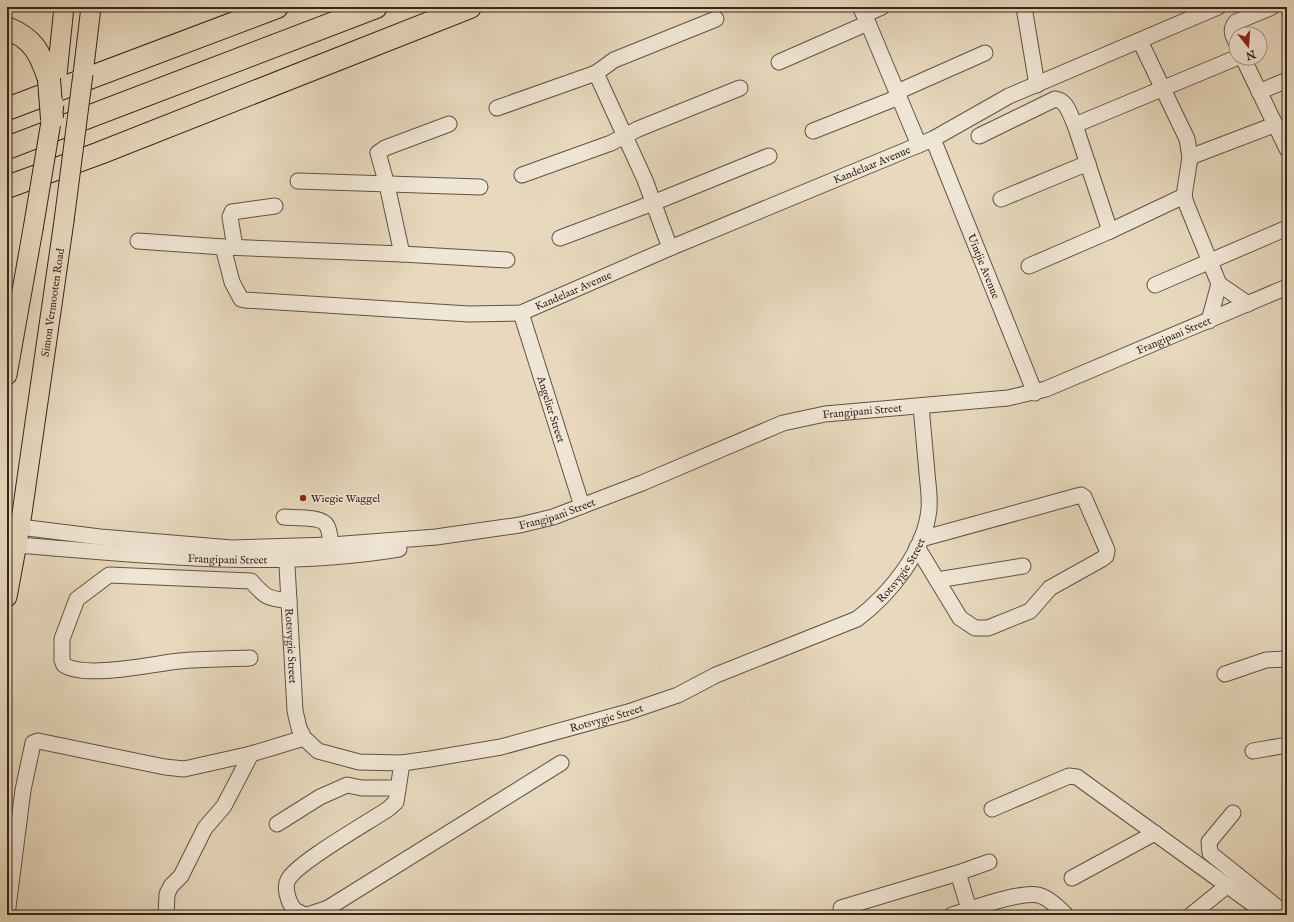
<svg xmlns="http://www.w3.org/2000/svg" width="1294" height="922" font-family="'IM FELL English',serif">
<style>
.lines{fill:none;stroke-linecap:round;stroke-linejoin:round}
.minor-casing{stroke:#625244;stroke-width:17}
.major-casing{stroke:#35251c;stroke-width:21}
.highway-casing{stroke:#35251c;stroke-width:24}
.minor{stroke:#f0e6d5;stroke-width:15}
.major{stroke:#e8d9be;stroke-width:19}
.highway{stroke:#e8d9be;stroke-width:22}
.major-bridge-casing{stroke:#35251c;stroke-width:21;stroke-linecap:butt}
.highway-bridge-casing{stroke:#35251c;stroke-width:24;stroke-linecap:butt}
.major-bridge{stroke:#e8d9be;stroke-width:19}
.highway-bridge{stroke:#e8d9be;stroke-width:22}
.poi-dot{fill:#8f2418;stroke:#f0e6d5;stroke-width:1.5}
.labels{text-anchor:middle;stroke-width:3.5;stroke-linejoin:round;paint-order:stroke}
.street-label{font-size:11px;fill:#35251c;stroke:#f0e6d5}
.poi-label{font-size:11px;fill:#35251c;stroke:#f0e6d5;text-anchor:start}
</style>
<rect width="100%" height="100%" fill="#e8d9be"/>
<filter id="stains"><feTurbulence type="fractalNoise" baseFrequency=".005" numOctaves="4"/><feColorMatrix values="0 0 0 0 .2 0 0 0 0 .09 0 0 0 0 .02 0 0 0 .5 -.17"/></filter>
<radialGradient id="worn" r=".72"><stop offset=".6" stop-color="#630" stop-opacity="0"/><stop offset="1" stop-color="#630" stop-opacity=".3"/></radialGradient>
<g class="lines">
<g class="minor-casing">
<g id="minor">
<polyline points="860,7 868,23 919,145"/>
<polyline points="1024,7 1037,85"/>
<polyline points="864,15 882,7"/>
<polyline points="1140,41 1187,139 1190,157 1184,196 1186,203 1219,284 1248,304"/>
<path d="M1236,42C1232,34 1230,29 1236,22L1272,7"/>
<polyline points="1243,58 1287,149"/>
<polyline points="779,62 868,23"/>
<polyline points="596,73 614,60 716,19"/>
<polyline points="897,92 985,53"/>
<polyline points="1259,92 1287,80"/>
<polyline points="497,108 596,73 645,180 670,248"/>
<polyline points="813,131 899,97"/>
<path d="M979,136L1055,99C1067,100 1070,115 1075,125L1236,58"/>
<path id="s1" d="M933,139L1035,393"/>
<polyline points="1190,157 1274,125"/>
<polyline points="522,175 611,143 638,129 740,88"/>
<polyline points="298,181 480,187"/>
<polyline points="1001,199 1088,163"/>
<polyline points="1110,231 1184,196"/>
<polyline points="560,238 653,203 769,156"/>
<path id="s2" d="M138,241L223,247L232,282L241,299L245,300L469,314L521,313L670,248L933,139L1009,96L1218,7"/>
<polyline points="223,247 402,254 507,260"/>
<polyline points="235,247 230,217 232,212 275,206"/>
<polyline points="402,254 387,185 378,153 385,148 449,124"/>
<polyline points="1029,266 1110,231 1075,125"/>
<polyline points="1155,285 1287,228"/>
<path id="s3" d="M521,313L582,506"/>
<polyline points="1209,321 1219,284"/>
<path d="M284,517C294,518 323,516 327,526C330,531 330,539 331,545"/>
<path id="s4" d="M20,527L100,537L232,548L331,545L436,537L520,525L553,517L642,483L783,423L825,414L1008,398L1046,389L1287,287"/>
<path id="s5" d="M17,545C144,555 272,570 399,549"/>
<path id="s6" d="M286,547L295,711L299,728L304,738L318,751L359,762L402,763L430,759L501,747L628,712L678,695L716,675L857,619C890,594 925,551 929,509C930,497 928,485 927,473C925,451 923,428 921,406"/>
<polyline points="917,547 960,618 975,628 988,628 1030,611 1050,588 1102,559 1106,556 1107,550 1084,497 1081,495 921,539"/>
<polyline points="937,580 1023,566"/>
<path d="M250,658C226,659 202,659 179,661C152,664 85,679 64,665L62,660V639L77,599L109,575L251,581C266,598 267,598 289,601"/>
<polyline points="1225,674 1266,660 1287,659"/>
<polyline points="1253,751 1287,745"/>
<polyline points="992,809 1069,776 1077,777 1268,915"/>
<polyline points="1233,813 1209,842 1210,853 1287,915"/>
<polyline points="277,824 320,797 347,785 362,788 398,788"/>
<polyline points="958,873 989,862"/>
<polyline points="1072,878 1155,833"/>
<polyline points="841,908 958,873 969,909"/>
<polyline points="7,915 23,790 33,743 38,741 165,767 184,769 251,754 304,738"/>
<polyline points="166,915 167,894 171,886 181,876 205,828 224,806 251,754"/>
<path d="M304,915C301,913 296,911 294,909C288,902 284,887 288,880C296,863 369,822 388,809L396,802L402,763"/>
<polyline points="307,915 328,908 561,763"/>
<path d="M952,915C971,909 1020,891 1038,895C1048,897 1059,908 1066,915"/>
<polyline points="1191,915 1228,885"/>
</g>
</g>
<g class="major-casing">
<g id="major">
<polyline points="83,74 91,7"/>
<polyline points="56,84 64,7"/>
<polyline points="7,375 33,229"/>
<path id="s7" d="M7,597L20,527L64,221"/>
</g>
</g>
<g class="highway-casing">
<g id="highway">
<path d="M7,28C34,39 40,53 49,79"/>
<polyline points="7,109 277,7"/>
<polyline points="7,148 376,7"/>
<polyline points="7,187 100,153 470,7"/>
<polyline points="7,525 20,527"/>
<polyline points="7,544 17,545"/>
</g>
</g>
<use href="#minor" class="minor"/>
<use href="#major" class="major"/>
<use href="#highway" class="highway"/>
<g class="major-bridge-casing">
<g id="major-bridge">
<polyline points="64,221 83,74"/>
<polyline points="33,229 54,104"/>
</g>
</g>
<g class="highway-bridge-casing">
<polyline id="highway-bridge" points="49,79 52,119"/>
</g>
<use href="#major-bridge" class="major-bridge"/>
<use href="#highway-bridge" class="highway-bridge"/>
</g>
<circle class="poi-dot" cx="303" cy="498" r="4"/>
<g class="labels">
<g class="street-label">
<text dy="4" stroke="none"><textPath href="#s2" startOffset="802">Kandelaar Avenue</textPath></text>
<text dy="4" stroke="none"><textPath href="#s1" startOffset="137">Uintjie Avenue</textPath></text>
<text dy="4" stroke="none"><textPath href="#s2" startOffset="478">Kandelaar Avenue</textPath></text>
<text dy="4" stroke="none"><textPath href="#s7" startOffset="298">Simon Vermooten Road</textPath></text>
<text dy="4" stroke="none"><textPath href="#s4" startOffset="1189">Frangipani Street</textPath></text>
<text dy="4" stroke="none"><textPath href="#s3" startOffset="101">Angelier Street</textPath></text>
<text dy="4" stroke="none"><textPath href="#s4" startOffset="865">Frangipani Street</textPath></text>
<text dy="4" stroke="none"><textPath href="#s4" startOffset="541">Frangipani Street</textPath></text>
<text dy="4" stroke="none"><textPath href="#s5" startOffset="211">Frangipani Street</textPath></text>
<text dy="4" stroke="none"><textPath href="#s6" startOffset="843">Rotsvygie Street</textPath></text>
<text dy="4" stroke="none"><textPath href="#s6" startOffset="99">Rotsvygie Street</textPath></text>
<text dy="4" stroke="none"><textPath href="#s6" startOffset="507">Rotsvygie Street</textPath></text>
</g>
<g class="poi-label">
<text x="311" y="502">Wiegie Waggel</text>
</g>
</g>
<rect width="1294" height="922" fill="none" stroke="#e8d9be" stroke-width="24"/>
<rect x="8" y="8" width="1278" height="906" fill="none" stroke="#35251c" stroke-width="2"/>
<rect x="12" y="12" width="1270" height="898" fill="none" stroke="#35251c"/>
<g transform="translate(1248 46) rotate(163)"><circle r="19" fill="#f0e6d5" stroke="#a5998b"/>
<path d="M0-3L7 15L0 10L-7 15Z" fill="#8f2418"/>
<text y="-6" font-size="11" font-weight="bold" text-anchor="middle" fill="#35251c">N</text>
</g>
<rect width="100%" height="100%" filter="url(#stains)"/>
<rect width="100%" height="100%" fill="url(#worn)"/>
</svg>
